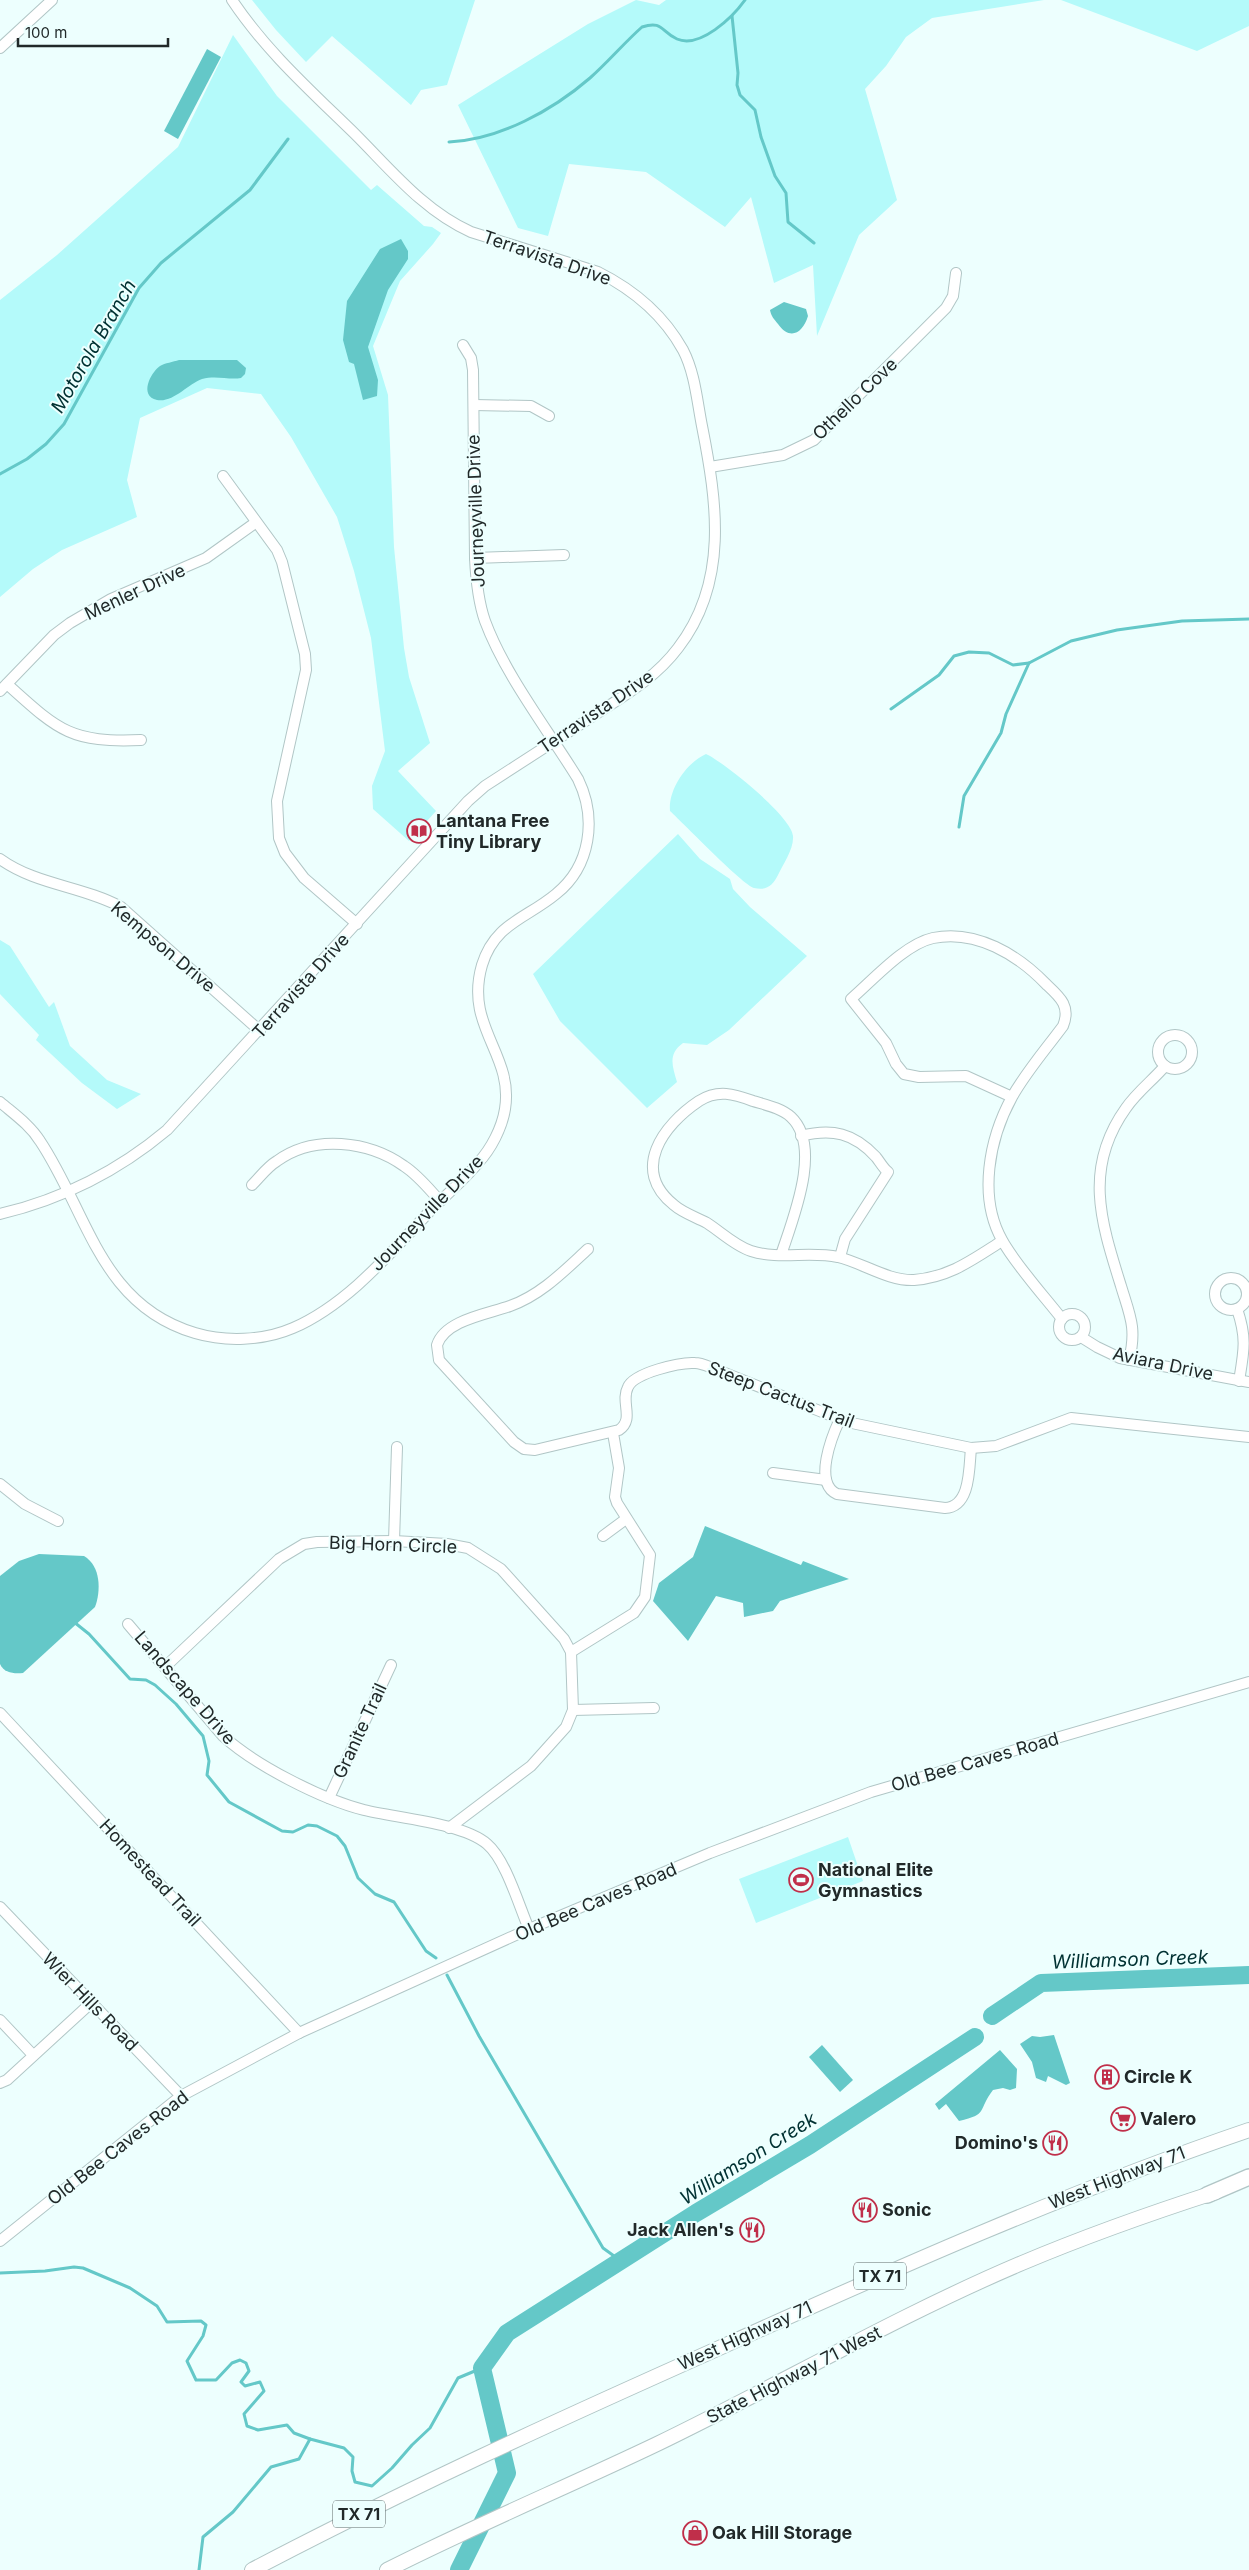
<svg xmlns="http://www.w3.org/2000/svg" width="1249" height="2570" font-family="Inter,sans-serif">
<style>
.green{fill:#b4fafa}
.water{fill:#64c8c8}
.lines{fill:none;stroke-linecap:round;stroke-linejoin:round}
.stream{stroke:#64c8c8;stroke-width:3}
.river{stroke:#64c8c8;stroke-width:18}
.minor-casing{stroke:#b1c6c6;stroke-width:12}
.major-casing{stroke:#b1c6c6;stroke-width:16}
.highway-casing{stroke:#b1c6c6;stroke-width:18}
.minor{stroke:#fff;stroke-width:10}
.major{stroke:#fff;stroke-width:14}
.highway{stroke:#fff;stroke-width:15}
.labels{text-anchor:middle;stroke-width:4;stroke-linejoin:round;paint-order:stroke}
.shield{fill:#edfffe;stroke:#5e6969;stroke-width:1}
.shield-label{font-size:16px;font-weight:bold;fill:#212929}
.street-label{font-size:18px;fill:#212929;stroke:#edfffe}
.poi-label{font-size:18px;font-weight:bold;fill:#212929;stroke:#edfffe;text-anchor:start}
.water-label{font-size:19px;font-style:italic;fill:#003132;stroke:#edfffe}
</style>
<rect width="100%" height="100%" fill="#edfffe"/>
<g class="green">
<polygon points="252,0 475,0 447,85 421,90 411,105 332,36 306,62 276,30"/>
<polygon points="636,0 659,5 666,0 1044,0 932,18 906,37 886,66 865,89 897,200 859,235 817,336 813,265 774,283 751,197 725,227 646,172 569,164 548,236 518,228 458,105 588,24"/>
<polygon points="1061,0 1249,0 1249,26 1197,51"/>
<polygon points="233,35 277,96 371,190 377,185 424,226 432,227 441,233 433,244 400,281 373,346 388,395 394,547 404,648 409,677 430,743 398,771 436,811 409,841 373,809 372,786 385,751 371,638 354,571 337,517 291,437 261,394 207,388 140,418 127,480 137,517 62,550 33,569 0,597 0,300 57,255 178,147"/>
<path d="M706,754C724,762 792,817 793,836C794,849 783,864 778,875C773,885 767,891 754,888C743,885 684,824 670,811C668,790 686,763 706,754Z"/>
<path d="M678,834L700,859L730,879L733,889L750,907L807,956L729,1030L707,1045L683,1043C668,1054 672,1065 677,1082L647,1108L560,1021L533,974Z"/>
<polygon points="0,940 10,946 49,1007 54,1002 70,1046 107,1080 141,1094 117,1109 82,1083 36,1040 39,1035 0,994"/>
<polygon points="848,1837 863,1881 756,1923 739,1879"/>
</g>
<g class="water">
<polygon points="207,49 221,57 178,139 164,131"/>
<polygon points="401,239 408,251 408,259 388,290 368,347 378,380 377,396 363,400 354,364 349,362 343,340 347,301 380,249"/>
<path d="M784,302L806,309L808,316C803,333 790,341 778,324C774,319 771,316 770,310Z"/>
<path d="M179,360H237L246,368L245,374L241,378C228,380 216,375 202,379C188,384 173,403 157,400C139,396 150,373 160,366C165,363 173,362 179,360Z"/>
<polygon points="705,1526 801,1565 803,1561 849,1579 780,1601 773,1611 744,1617 743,1603 716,1596 688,1641 653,1601 659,1583 693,1557"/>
<path d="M39,1554L84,1556C101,1566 101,1591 95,1607L23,1673C14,1674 4,1673 0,1664V1576L19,1561Z"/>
<polygon points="1054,2035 1070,2083 1066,2085 1048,2076 1046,2082 1036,2078 1032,2062 1020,2044 1032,2036 1040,2037"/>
<polygon points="822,2045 853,2080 840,2092 809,2057"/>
<path d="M1000,2050L1017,2069L1016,2088L1010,2090L1003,2088L993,2090C977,2111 989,2114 959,2121L946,2104L939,2110L935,2104Z"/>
</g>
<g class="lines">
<g class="stream">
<polyline points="732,16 738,73 737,85 740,95 755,110 761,137 775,176 786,193 788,222 814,243"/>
<path d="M449,142C499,140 553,110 590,78C608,62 624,43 642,27C663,20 661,32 677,39C700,49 733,17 745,0"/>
<polyline points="0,474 27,459 46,444 64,424 139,288 161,263 250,190 288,139"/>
<polyline points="891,709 939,675 954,656 969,652 989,653 1013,665 1029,663"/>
<polyline points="959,827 964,796 1001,733 1006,714 1029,663 1071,641 1117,630 1182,621 1249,619"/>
<polyline points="74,1622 89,1634 130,1679 146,1680 155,1685 176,1704 203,1736 209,1761 207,1775 229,1802 282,1831 293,1832 308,1825 317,1826 337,1836 345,1846 358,1878 375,1894 394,1902 426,1951 436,1958"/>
<polyline points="447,1975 479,2036 603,2248 621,2261"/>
<polyline points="0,2273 45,2271 74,2267 83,2268 130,2288 157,2306 167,2322 201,2321 206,2325 203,2336 187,2361 196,2380 216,2380 232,2363 240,2360 246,2363 249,2371 241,2382 245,2386 260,2382 264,2391 244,2414 247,2426 258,2430 287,2425 294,2433 310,2439"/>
<polyline points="199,2570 203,2537 233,2512 271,2467 299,2459 310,2439 344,2448 353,2457 352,2471 355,2482 372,2486 392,2468 412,2445 430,2428 458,2378 482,2368"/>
</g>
<g class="river">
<polyline points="992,2016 1041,1983 1249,1975"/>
<polyline points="459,2570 507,2473 482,2368 507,2333 696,2213 810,2145 975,2037"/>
</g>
<g class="minor-casing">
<g id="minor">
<polyline points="0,48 52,0"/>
<polyline points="474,405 531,406 549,416"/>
<polyline points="710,467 783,455 814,440 946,308 953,296 956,273"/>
<polyline points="223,476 277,550 282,562 305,654 306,670 277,801 279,838 285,853 304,878 357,924"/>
<polyline points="475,558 564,555"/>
<path d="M7,684C58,730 70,743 141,740"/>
<polyline points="0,691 54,635 70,623 111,599 206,558 255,523"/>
<path d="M0,859C36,885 82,886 121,907L260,1031"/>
<circle cx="1175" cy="1052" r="17"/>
<path d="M1012,1097L966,1076L919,1077L904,1074L896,1064L886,1043L851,999C873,980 905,944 933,938C976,929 1018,955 1046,984C1060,997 1071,1006 1063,1026C1046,1049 1026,1072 1012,1097C989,1139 978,1197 1002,1240C1015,1264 1044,1296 1062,1319"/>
<path d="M0,1102C14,1114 30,1125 40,1141C88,1213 100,1305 195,1333C225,1342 263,1341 293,1328C348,1304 390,1253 431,1210C447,1194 464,1180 478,1163C491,1149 502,1128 505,1109C514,1054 464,1027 482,965C495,923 526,919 556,894C591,866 597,818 578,779C548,730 505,675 485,621C478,601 476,579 475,558L473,370L471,358L463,345"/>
<path d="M801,1136C832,1128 854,1133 876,1157C880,1162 883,1168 888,1172L845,1239L840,1257"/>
<path d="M252,1185C260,1177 267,1167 277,1161C314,1134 369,1141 404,1166C418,1175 429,1189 440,1201"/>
<path d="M0,1214C63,1199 117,1172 167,1130L468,801L485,786C519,764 553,742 587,720C620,698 654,680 678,648C729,582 717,502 702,426C697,401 695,373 683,350C663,314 634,290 598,272L471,232C424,211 391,170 355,134C311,91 266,51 232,0"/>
<path d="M588,1249C564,1271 541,1295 510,1306C488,1314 445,1320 437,1345L439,1360L514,1442L524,1449L535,1450L619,1430C635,1419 620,1402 628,1387C634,1373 680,1362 695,1363C700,1363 705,1365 710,1367L847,1422L971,1448L996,1446L1071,1418L1249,1437"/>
<path d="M781,1255C792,1221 823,1147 791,1117C781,1108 766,1105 753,1101C734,1094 718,1089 699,1101C663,1125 630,1170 674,1205C683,1213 696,1217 707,1223C721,1232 735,1246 751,1251C779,1260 809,1251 838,1257C863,1263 888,1281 914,1280C950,1277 972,1260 1002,1241"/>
<circle cx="1231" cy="1294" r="16"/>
<path d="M1237,1309C1247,1338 1244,1351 1239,1381"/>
<circle cx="1072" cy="1327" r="13"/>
<polyline points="1081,1337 1097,1347 1120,1358 1249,1382"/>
<path d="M1129,1360C1137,1328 1130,1316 1121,1286C1101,1222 1083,1168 1126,1108C1137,1092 1153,1080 1165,1066"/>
<path d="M840,1419C832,1436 813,1483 837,1494L945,1508C971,1507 969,1467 971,1448"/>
<polyline points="773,1473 826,1480"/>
<polyline points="0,1484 25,1504 58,1521"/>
<polyline points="603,1536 626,1519"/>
<polyline points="394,1541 397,1447"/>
<path d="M128,1624L223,1736C255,1765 321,1799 364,1810C396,1818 463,1823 487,1844C506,1860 519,1906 529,1929"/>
<polyline points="571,1652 634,1613 645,1597 650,1555 617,1503 615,1497 619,1468 613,1433"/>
<polyline points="166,1666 279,1559 304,1544 317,1542 394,1541 447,1544 468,1548 501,1569 564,1639 571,1652 573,1710 566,1727 531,1766 449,1828"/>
<polyline points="573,1710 654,1708"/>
<polyline points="0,1713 299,2033"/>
<polyline points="329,1798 391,1665"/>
<polyline points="0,1907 181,2096"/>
<polyline points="0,2020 33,2055"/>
<polyline points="0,2083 7,2080 91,2003"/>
<polyline points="0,2241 181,2096 299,2033 529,1929 710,1853 871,1792 1249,1682"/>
</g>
</g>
<g class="major-casing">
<g id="major">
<path d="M252,2570C404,2490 560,2419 717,2349C892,2270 1067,2192 1249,2130"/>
<path d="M387,2570C476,2525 567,2487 657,2444C779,2385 897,2316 1022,2263C1086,2236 1151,2213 1216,2192"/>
</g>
</g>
<g class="highway-casing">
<polyline id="highway" points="1207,2195 1249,2177"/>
</g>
<use href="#minor" class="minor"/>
<use href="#major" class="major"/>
<use href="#highway" class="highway"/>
</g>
<defs>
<g id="library-ring" transform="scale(1.25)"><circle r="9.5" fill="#edfffe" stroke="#c02f4a" stroke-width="1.5"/><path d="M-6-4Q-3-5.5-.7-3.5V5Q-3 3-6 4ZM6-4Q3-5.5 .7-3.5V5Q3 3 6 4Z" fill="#c02f4a"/></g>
<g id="stadium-ring" transform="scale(1.25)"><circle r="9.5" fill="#edfffe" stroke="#c02f4a" stroke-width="1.5"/><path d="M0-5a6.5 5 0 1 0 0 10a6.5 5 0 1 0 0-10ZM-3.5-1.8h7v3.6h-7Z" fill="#c02f4a"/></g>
<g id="building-ring" transform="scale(1.25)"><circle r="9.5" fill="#edfffe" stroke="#c02f4a" stroke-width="1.5"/><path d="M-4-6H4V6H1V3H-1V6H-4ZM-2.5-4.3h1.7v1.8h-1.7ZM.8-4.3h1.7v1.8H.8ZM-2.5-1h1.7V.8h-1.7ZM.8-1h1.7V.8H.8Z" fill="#c02f4a"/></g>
<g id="supermarket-ring" transform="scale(1.25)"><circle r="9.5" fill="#edfffe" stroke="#c02f4a" stroke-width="1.5"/><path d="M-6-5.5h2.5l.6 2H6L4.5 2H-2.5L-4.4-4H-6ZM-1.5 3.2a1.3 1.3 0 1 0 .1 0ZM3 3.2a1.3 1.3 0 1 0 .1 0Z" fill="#c02f4a"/></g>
<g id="restaurant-ring" transform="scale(1.25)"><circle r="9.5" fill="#edfffe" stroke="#c02f4a" stroke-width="1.5"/><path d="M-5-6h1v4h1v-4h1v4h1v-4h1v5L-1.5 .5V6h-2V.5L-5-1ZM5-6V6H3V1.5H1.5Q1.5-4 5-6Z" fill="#c02f4a"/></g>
<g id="shop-ring" transform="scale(1.25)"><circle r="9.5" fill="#edfffe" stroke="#c02f4a" stroke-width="1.5"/><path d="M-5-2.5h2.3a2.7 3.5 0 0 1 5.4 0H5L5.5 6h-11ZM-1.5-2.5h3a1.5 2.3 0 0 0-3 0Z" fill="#c02f4a"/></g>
</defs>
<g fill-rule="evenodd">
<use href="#library-ring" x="419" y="831"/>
<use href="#stadium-ring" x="801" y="1880"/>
<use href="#building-ring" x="1107" y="2077"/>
<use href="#supermarket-ring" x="1123" y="2119"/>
<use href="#restaurant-ring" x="1055" y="2143"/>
<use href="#restaurant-ring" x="865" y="2210"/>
<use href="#restaurant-ring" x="752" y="2230"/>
<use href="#shop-ring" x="695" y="2533"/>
</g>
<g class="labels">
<g class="shield">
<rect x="854" y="2262.5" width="52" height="27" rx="4"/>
<rect x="333" y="2500.5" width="52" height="27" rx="4"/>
</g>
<g class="shield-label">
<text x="880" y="2282">TX 71</text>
<text x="359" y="2520">TX 71</text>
</g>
<g class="street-label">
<text transform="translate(547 258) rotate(19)" y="6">Terravista Drive</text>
<text transform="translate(855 399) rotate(-44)" y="6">Othello Cove</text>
<text transform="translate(476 511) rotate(-92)" y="6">Journeyville Drive</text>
<text transform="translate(135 592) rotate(-25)" y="6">Menler Drive</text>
<text transform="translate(596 712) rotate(-34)" y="6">Terravista Drive</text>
<text transform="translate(163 947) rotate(40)" y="6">Kempson Drive</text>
<text transform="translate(301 986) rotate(-48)" y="6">Terravista Drive</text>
<text transform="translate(427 1213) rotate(-46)" y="6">Journeyville Drive</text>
<text transform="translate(1163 1364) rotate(12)" y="6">Aviara Drive</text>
<text transform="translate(781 1395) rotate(21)" y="6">Steep Cactus Trail</text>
<text transform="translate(393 1545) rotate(2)" y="6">Big Horn Circle</text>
<text transform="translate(185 1688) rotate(49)" y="6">Landscape Drive</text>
<text transform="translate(360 1731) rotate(-65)" y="6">Granite Trail</text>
<text transform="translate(975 1762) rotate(-16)" y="6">Old Bee Caves Road</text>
<text transform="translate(150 1873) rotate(47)" y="6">Homestead Trail</text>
<text transform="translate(596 1902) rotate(-23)" y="6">Old Bee Caves Road</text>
<text transform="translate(90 2002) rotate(46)" y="6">Wier Hills Road</text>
<text transform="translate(118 2148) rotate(-38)" y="6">Old Bee Caves Road</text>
<text transform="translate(1117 2178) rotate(-21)" y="6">West Highway 71</text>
<text transform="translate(745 2336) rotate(-24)" y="6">West Highway 71</text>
<text transform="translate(794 2375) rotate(-27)" y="6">State Highway 71 West</text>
</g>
<g class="poi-label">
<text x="436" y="827">Lantana Free<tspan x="436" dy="21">Tiny Library</tspan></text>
<text x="818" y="1876">National Elite<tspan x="818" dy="21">Gymnastics</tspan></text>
<text x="1124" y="2083">Circle K</text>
<text x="1140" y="2125">Valero</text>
<text x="1038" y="2149" text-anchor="end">Domino's</text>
<text x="882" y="2216">Sonic</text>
<text x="734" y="2236" text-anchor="end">Jack Allen's</text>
<text x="712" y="2539">Oak Hill Storage</text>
</g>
<g class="water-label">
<text transform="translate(93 346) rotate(-60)" y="7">Motorola Branch</text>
<text transform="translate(1130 1959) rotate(-2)" y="7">Williamson Creek</text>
<text transform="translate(748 2158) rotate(-32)" y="7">Williamson Creek</text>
</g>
</g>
<path d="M18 38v8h150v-8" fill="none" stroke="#212929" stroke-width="2.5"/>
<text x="25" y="38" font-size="15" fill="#212929" stroke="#edfffe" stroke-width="4" paint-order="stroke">100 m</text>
</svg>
